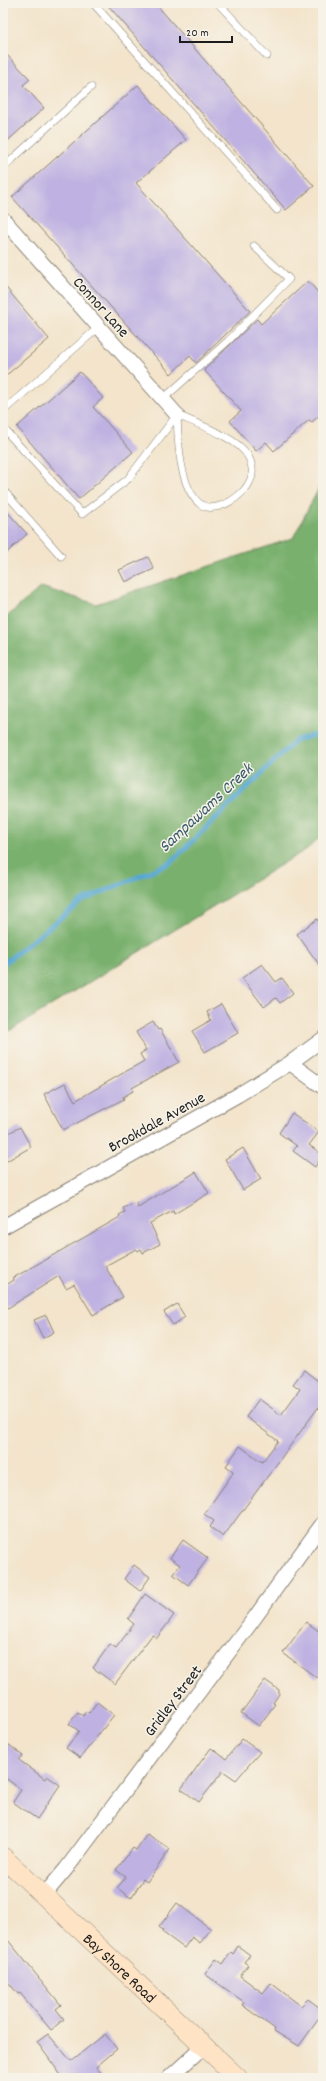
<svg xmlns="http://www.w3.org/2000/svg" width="326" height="2081" font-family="Dekko,sans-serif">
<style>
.forest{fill:#79b06d;stroke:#4a6644}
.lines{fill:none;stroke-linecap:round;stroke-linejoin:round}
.stream{stroke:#57a7d1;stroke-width:5}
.building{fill:#bfb2e2}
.lane-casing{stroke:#888074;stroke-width:8}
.street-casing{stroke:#888074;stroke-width:16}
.secondary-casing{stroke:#888074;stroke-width:20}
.lane{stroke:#fff;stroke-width:7}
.street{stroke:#fff;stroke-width:14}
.secondary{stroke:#fee4c5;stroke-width:19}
.labels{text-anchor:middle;stroke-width:3;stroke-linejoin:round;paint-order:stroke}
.street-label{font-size:16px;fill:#1c1c1c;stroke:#f7f3e8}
.water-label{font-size:17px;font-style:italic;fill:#375b6d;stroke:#f7f3e8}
</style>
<rect width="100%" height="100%" fill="#f7f3e8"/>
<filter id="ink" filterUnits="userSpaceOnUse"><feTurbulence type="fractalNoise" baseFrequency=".025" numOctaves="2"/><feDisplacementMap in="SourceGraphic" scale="8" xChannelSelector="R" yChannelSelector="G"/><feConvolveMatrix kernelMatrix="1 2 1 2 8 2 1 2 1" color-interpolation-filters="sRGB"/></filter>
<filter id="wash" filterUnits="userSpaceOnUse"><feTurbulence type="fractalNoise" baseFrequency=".012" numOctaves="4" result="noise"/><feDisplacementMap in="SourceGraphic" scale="16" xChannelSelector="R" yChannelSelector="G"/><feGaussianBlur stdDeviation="0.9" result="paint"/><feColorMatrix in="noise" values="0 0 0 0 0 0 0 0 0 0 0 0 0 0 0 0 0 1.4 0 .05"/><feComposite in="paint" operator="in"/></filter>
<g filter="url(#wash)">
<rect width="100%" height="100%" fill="#f3e4cb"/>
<polygon class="forest" points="323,480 323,835 307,849 3,1035 3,620 41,587 96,604 293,538"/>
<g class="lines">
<polyline class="stream" points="3,964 82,901 170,863 296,740 323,733"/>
</g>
<g id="blocks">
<g class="building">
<polygon points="106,3 155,3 314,186 286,210"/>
<polygon points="3,51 30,79 23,85 44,108 3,145"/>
<polygon points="138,85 186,140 136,183 250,311 196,363 190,356 171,374 12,197"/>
<polygon points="308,281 323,298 323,412 312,422 309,420 274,451 266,442 256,451 230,421 241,411 204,370 257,319 261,324"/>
<polygon points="3,284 49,339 3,378"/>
<polygon points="80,372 103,398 93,407 133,452 79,499 17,427"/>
<polygon points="3,507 27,534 3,556"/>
<polygon points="148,557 154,569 125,582 119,570"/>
<polygon points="317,919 323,928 323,970 297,934"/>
<polygon points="262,964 276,982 282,978 293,993 280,1003 276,998 264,1007 242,978"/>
<polygon points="221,1004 238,1033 205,1052 192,1031 211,1020 207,1012"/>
<polygon points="153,1022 158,1030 160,1029 179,1062 132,1088 133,1091 123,1097 124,1099 63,1130 44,1094 65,1083 75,1101 144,1061 140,1054 146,1050 136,1032"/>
<polygon points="292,1113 319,1132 309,1145 323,1155 315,1167 293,1151 297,1146 279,1133"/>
<polygon points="20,1127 31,1147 3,1163 3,1136"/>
<polygon points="243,1148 261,1179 243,1190 225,1159"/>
<polygon points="196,1172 209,1193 174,1214 173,1211 150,1223 160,1244 143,1253 141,1249 138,1251 136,1249 105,1266 123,1297 93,1315 74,1284 66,1288 59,1276 3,1311 3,1287 14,1280 13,1278 120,1217 119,1215 125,1212 123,1208 136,1202 138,1207"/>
<polygon points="177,1304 185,1317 173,1325 164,1312"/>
<polygon points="46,1315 54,1332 43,1338 34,1320"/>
<polygon points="304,1370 323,1385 323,1401 223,1537 210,1527 214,1521 204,1514 233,1473 233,1471 226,1466 240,1446 262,1462 278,1441 246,1417 259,1399 281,1415 300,1389 293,1384"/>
<polygon points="183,1540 208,1558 188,1585 173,1574 180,1565 170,1558"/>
<polygon points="134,1565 150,1577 140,1591 124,1579"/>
<polygon points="145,1594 174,1615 157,1638 152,1635 115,1684 93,1668 110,1644 116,1648 134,1624 128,1619"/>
<polygon points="306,1622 323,1634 323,1670 317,1678 283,1653"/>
<polygon points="265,1680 279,1690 279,1694 273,1703 275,1704 259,1726 241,1713"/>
<polygon points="97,1702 114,1715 80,1758 66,1748 79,1731 69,1724 78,1712 83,1716 86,1711 89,1713"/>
<polygon points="242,1739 260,1752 236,1780 223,1771 199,1802 181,1789 211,1748 226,1759"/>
<polygon points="3,1740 23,1756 19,1760 45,1779 47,1776 60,1785 37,1819 13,1802 21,1790 3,1776"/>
<polygon points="147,1834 170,1849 147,1882 143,1879 131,1898 117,1888 126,1877 116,1870 133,1848 136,1850"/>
<polygon points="177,1903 211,1929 200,1943 192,1937 184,1948 162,1932 163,1930 159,1927"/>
<polygon points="3,1934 61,2005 56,2009 64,2019 51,2030 20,1993 18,1994 3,1976"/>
<polygon points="238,1946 250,1955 244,1962 248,1965 240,1976 263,1993 271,1983 301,2006 308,1999 323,2010 323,2013 299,2046 274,2031 275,2029 242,2005 244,2002 205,1974 216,1959 223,1964 231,1952 233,1954"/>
<polygon points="48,2034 71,2061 105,2034 117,2049 96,2067 105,2078 63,2078 37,2042"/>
</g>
</g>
</g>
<g filter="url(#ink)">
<use href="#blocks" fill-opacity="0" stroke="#888074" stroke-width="1"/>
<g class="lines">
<g class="lane-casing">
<g id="lane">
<polyline points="93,3 277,210"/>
<polyline points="218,3 267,56"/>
<polyline points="3,166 6,165 91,87"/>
<polyline points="163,399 228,341 289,279 254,246"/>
<polyline points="3,411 99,327"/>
<path d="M177,415C195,423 240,438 249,458C252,464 254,474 250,481C244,496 216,515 200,504C179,487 178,440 177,415Z"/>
<polyline points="3,428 82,514 128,479 177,415"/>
<polyline points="3,490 61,556"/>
</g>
</g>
<g class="street-casing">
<g id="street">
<polyline points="3,219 177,415"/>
<polyline points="290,1063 323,1087"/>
<polyline points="3,1227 238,1095 290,1063 323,1039"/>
<polyline points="44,1895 66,1869 253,1620 323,1523"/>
<polyline points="169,2078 204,2046"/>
</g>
</g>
<g class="secondary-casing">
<g id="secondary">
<path id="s1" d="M3,1857L238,2078"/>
</g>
</g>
<use href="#lane" class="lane"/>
<use href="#street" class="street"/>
<use href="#secondary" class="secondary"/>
</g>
</g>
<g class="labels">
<g class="street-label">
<text transform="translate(102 306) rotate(48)" y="6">Connor Lane</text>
<text transform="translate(156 1121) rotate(-29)" y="6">Brookdale Avenue</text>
<text transform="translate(172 1700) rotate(-53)" y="6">Gridley Street</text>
<text dy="6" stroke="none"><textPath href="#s1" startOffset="161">Bay Shore Road</textPath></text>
</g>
<g class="water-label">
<text transform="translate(205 807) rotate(-43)" y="6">Sampawams Creek</text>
</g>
</g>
<rect width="326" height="2081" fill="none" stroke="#f7f3e8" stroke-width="16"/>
<path d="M180 36v6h52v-6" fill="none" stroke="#1c1c1c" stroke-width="2"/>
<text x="186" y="36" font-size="12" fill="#1c1c1c" stroke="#f7f3e8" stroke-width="3" paint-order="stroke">20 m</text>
</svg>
